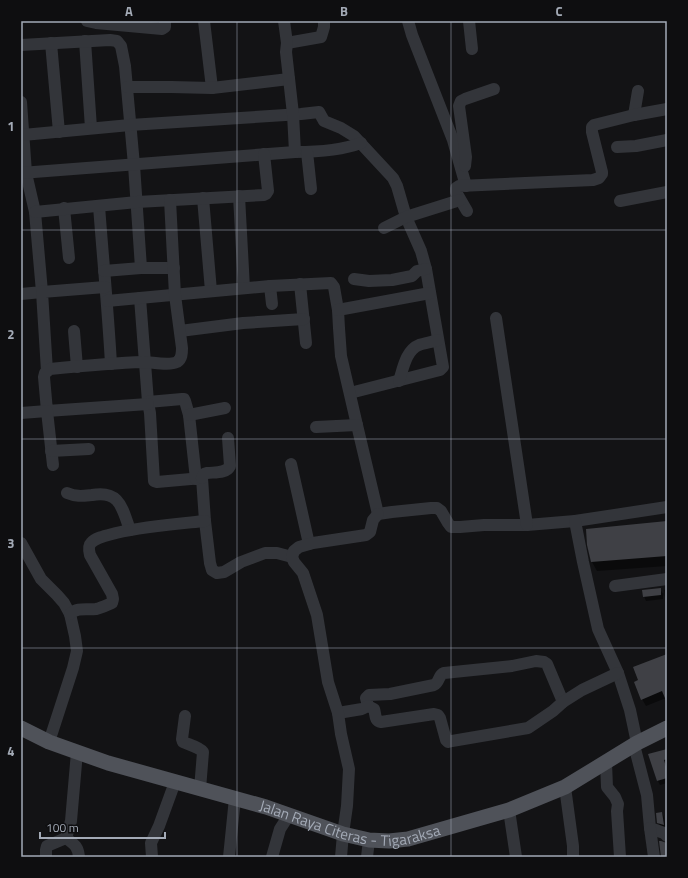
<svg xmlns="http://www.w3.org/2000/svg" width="688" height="878" font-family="'Titillium Web',sans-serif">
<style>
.shadow{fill:#0007}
.building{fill:#3f4045}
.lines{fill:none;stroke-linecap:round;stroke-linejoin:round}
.minor{stroke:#33353a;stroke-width:12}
.major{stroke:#4f5259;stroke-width:15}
.grid{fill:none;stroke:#a3aab6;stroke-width:1;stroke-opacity:0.55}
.labels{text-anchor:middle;stroke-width:3;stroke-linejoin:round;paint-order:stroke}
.street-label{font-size:15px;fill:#a3aab6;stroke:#0e0e10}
.neatline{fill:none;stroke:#a3aab6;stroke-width:1.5}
.grid-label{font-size:13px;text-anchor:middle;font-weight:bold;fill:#a3aab6}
</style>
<rect width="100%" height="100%" fill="#131315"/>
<g class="shadow">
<polygon points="667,523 667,566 597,571 592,562"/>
<polygon points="660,589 665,597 664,590 667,589 667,599 666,599 663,593 663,599 646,601 644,596"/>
<polygon points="667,655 667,701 666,698 646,706 642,699 639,681"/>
<polygon points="667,750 667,783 660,785 658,781 650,754"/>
<polygon points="662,813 664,817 666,829 661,827 658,822"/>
</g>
<g class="building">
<polygon points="667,521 667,556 591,562 587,545 586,529"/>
<polygon points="661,588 661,595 643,597 642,590"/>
<polygon points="667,654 667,703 662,691 641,700 634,682 638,680 633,667"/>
<polygon points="667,749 667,759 664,760 667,770 667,778 657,781 648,754"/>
<polygon points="662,812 664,825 657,823 656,813"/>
<polygon points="659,841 661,841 667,843 667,857 661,857"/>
</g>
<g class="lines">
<g class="minor">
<polyline points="87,21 96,23 162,29 165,27 165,21"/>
<polyline points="204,21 212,88"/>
<polyline points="408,21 412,35 453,140 466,186"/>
<polyline points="469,21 472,49"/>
<polyline points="85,41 91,128"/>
<polyline points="51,43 59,132"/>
<polyline points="287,43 321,37 324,27 324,21"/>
<polyline points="21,45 110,40 117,41 121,46 125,66 134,165 141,268"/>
<polyline points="127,87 171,87 212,88 289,79"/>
<polyline points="21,102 26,173 35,212 42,292 21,294"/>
<polyline points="634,115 638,91"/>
<polyline points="23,135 130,125 301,114 319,112 324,121 341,128 354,136 393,178 397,186 406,217 421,251 426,269 443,367 440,370 350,393"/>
<polyline points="617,147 636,146 667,140"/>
<path d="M295,152C317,152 340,151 361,143"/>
<polyline points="307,152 311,189"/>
<polyline points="465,166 466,157 459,106 461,101 465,99 494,89"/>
<polyline points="21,173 295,152 293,114 286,52 287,43 284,21"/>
<polyline points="239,196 244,288"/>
<polyline points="203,198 211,291"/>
<polyline points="620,201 667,192"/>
<path d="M99,206C103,259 108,311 111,364"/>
<polyline points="64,208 69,258"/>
<polyline points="467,211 456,192 456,188 459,186 593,180 599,178 602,174 602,172 592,132 592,127 594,125 634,115 667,109"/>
<polyline points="35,212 137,202 264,195 266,194 268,191 264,154"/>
<polyline points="384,228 406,217 460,200"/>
<polyline points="104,271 141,268 174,268"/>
<polyline points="354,279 369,281 392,280 412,276 417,271 426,269"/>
<polyline points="300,284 306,343"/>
<polyline points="270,286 272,304"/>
<polyline points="140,298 148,402 150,413 154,481 157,482 202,478 205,521 210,563 212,570 217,573 224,572 241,562 265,553 277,553 292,557"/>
<polyline points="107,301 270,286 331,283 334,287 338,310 339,328 341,356 357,425 378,514 392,512 431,508 437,508 441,511 448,523 451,527 460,527 484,525 527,525 575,521 667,507"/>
<polyline points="338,310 430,293"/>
<polyline points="496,318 527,525"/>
<polyline points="74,331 77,367"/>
<polyline points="180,331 243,323 304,319"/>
<polyline points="47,371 42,292 105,287"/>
<path d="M399,381C403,369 406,350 419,345C425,343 432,342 438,340"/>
<polyline points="148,402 182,399 184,399 185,401 189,415 196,479"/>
<path d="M148,404L47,411L44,377L45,373L50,369C81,366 112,363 143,362C152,362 169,366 177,362C182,359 182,353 182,348L175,295L170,200"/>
<polyline points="21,413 47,411 53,465"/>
<polyline points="189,415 225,408"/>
<polyline points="316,427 357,425"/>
<polyline points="51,451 89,449"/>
<polyline points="291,464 309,544"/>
<path d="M202,478L204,474L207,473C214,472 226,474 230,466L228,438"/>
<path d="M67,493C77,497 82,496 92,495C120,490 122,508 130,530"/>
<polyline points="575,521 583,562 598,629 618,673 630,710 637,743"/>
<polyline points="21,543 41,579 57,595 64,603 70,614 75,636 77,651 73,668 49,742"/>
<polyline points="615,586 667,579"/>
<path d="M70,614C78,607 86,610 96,609C101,608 107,605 112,603L113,599L112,594L90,555C89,551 88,546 91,543C96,537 109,535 116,533C146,526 175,524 205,521"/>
<path d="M368,706L366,698L369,695L390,694L434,685C440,682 438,675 444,673L512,666L536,661L544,662L547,664L563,702"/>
<path d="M338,713L362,709L368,706L374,709C376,714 374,721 381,722L434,714L438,715L440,718L446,740L448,742L452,741L528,728L553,711L563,702L582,690L618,673"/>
<path d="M185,716L182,739L183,742C190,745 199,747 203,752L200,789"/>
<polyline points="634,745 647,795 650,828 664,833 667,836"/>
<path d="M77,752L71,821L66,838C74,844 78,846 79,857"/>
<polyline points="606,763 607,787 615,797 618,804 617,811 620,857"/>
<polyline points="565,787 573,846 573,857"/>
<polyline points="509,810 516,857"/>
<polyline points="650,828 654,857"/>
<polyline points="46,857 46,850 47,846 66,838"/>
<polyline points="152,857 151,843 159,826 175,782"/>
<polyline points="229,857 235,798"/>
<polyline points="272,857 280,829 289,815"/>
<polyline points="341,857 343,834 347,806 349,769 341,734 338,713 328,682 317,615 303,573 294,562 292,557 294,551 299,547 313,543 366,535 370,532 373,520 378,514"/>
<polyline points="367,857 369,840"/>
</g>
<path class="major" id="s1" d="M21,728L49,742L108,763L266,807L343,834L369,840L389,841L408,839L509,810L565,787L637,743L667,728"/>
</g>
<path class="grid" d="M237,21V857M451,21V857M21,230H667M21,439H667M21,648H667"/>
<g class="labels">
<g class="street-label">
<text dy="5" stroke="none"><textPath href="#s1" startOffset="345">Jalan Raya Citeras - Tigaraksa</textPath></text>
</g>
</g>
<rect width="688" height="878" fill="none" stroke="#0e0e10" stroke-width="44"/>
<path d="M40 832v6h125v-6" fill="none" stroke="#a3aab6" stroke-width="2"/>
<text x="46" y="832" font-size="12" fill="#a3aab6" stroke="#0e0e10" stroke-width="3" paint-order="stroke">100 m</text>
<rect x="22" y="22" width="644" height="834" class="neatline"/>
<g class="grid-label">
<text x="129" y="16">A</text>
<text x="344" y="16">B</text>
<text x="559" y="16">C</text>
<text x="11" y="131">1</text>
<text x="11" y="339">2</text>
<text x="11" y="548">3</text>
<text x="11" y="756">4</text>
</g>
</svg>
